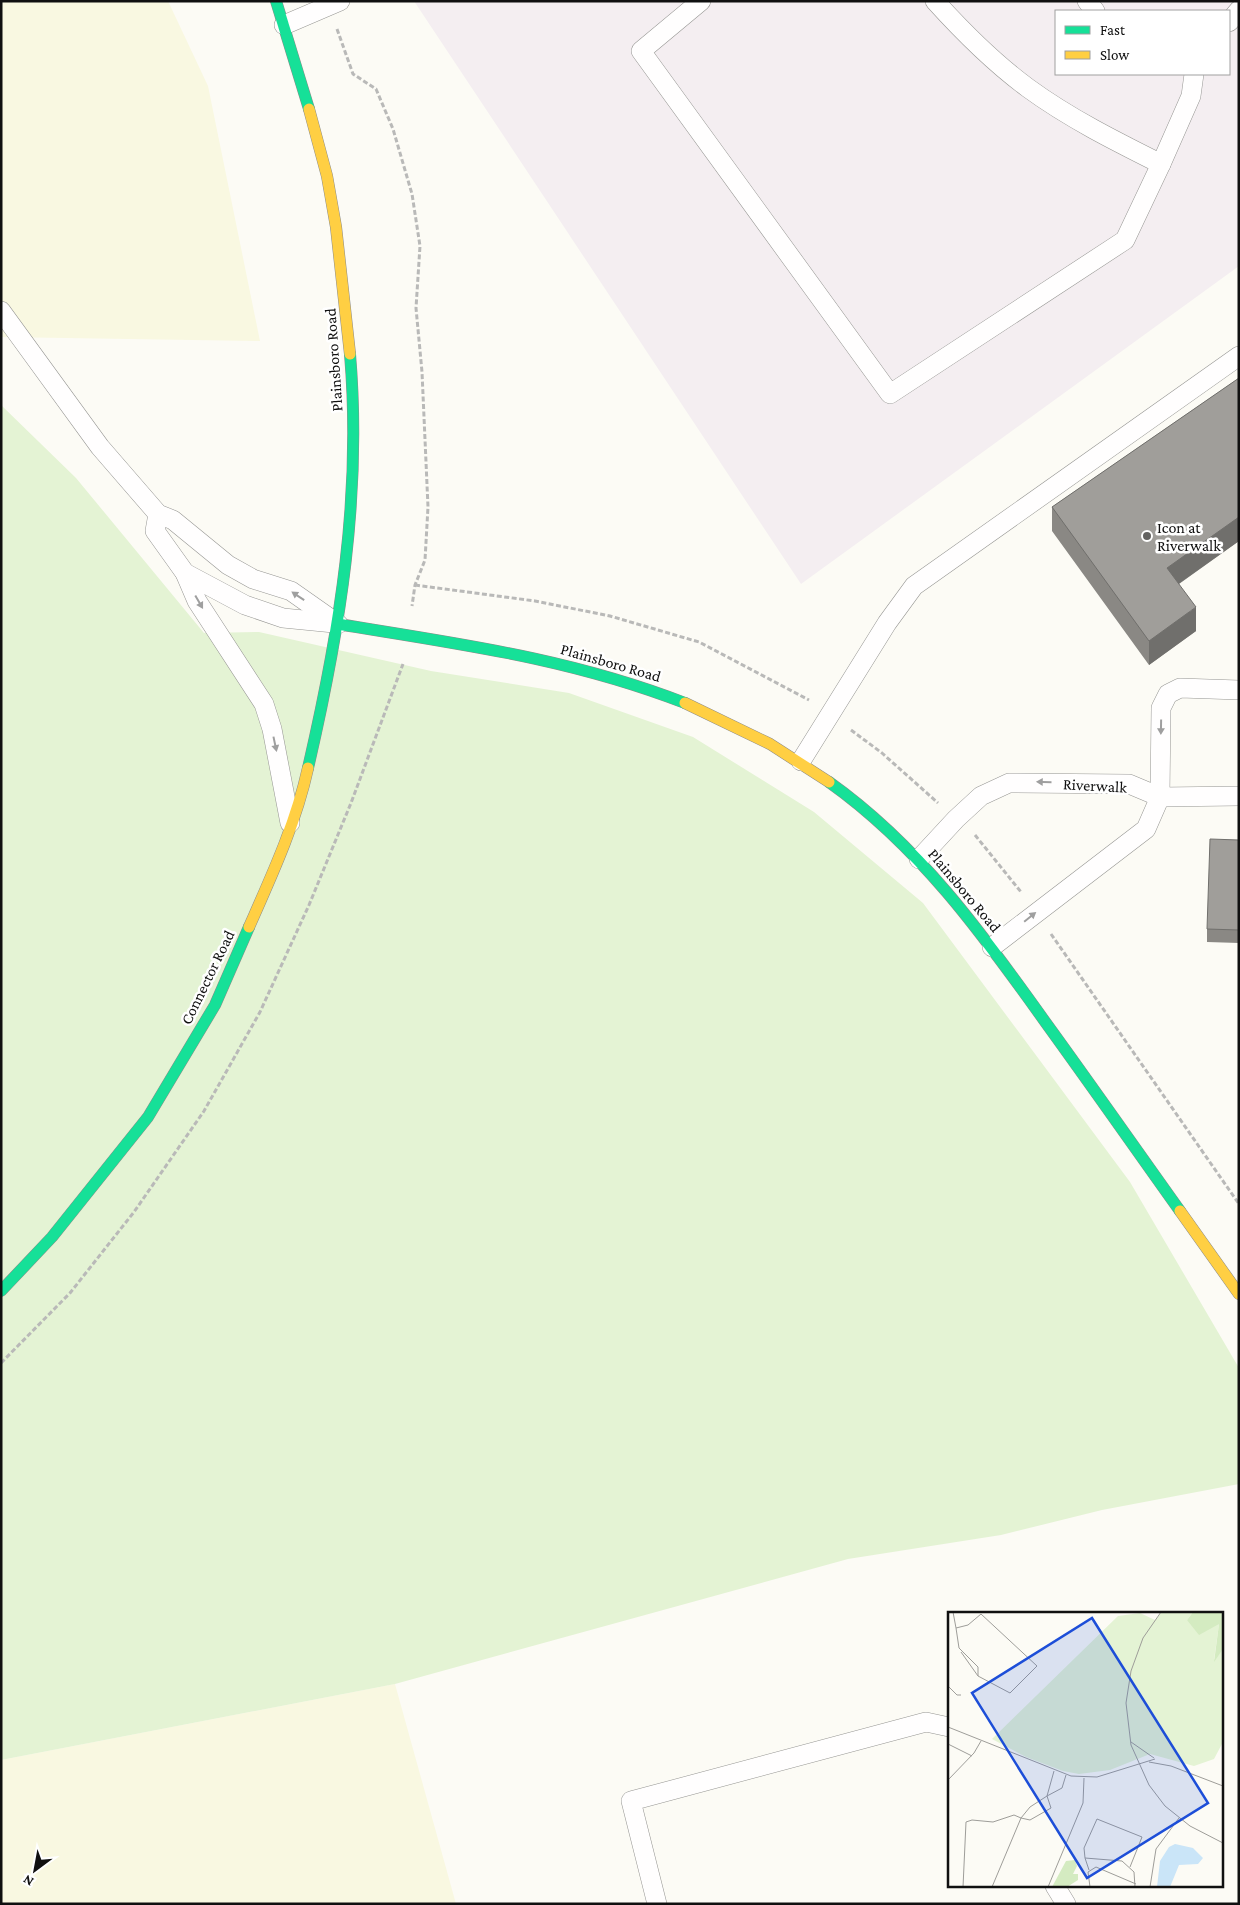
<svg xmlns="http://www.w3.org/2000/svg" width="1240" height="1905" font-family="'Crimson Pro',serif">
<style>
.industrial{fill:#f4eef1;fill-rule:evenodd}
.farmland{fill:#f9f8e1}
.green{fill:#e4f3d4}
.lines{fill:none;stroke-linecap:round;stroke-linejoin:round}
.lane-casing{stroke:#969693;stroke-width:20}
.fast-casing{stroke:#8d8c8a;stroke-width:12}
.slow-casing{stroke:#8d8c8a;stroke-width:12}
.path{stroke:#b9b9b8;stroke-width:3;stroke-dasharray:5 2.5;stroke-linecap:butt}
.lane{stroke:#fffefe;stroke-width:19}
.fast{stroke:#16e098;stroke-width:11}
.slow{stroke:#ffcf43;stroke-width:11}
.wall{fill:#8a8884}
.shaded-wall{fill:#706f6c}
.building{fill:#a09e9a;stroke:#706f6c}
.oneway{fill:#9f9f9f}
.poi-dot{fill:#636260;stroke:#fff;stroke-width:2}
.labels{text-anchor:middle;stroke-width:5;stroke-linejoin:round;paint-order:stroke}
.street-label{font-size:16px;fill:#101010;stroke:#fff}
.poi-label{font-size:16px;fill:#101010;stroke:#fff;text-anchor:start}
.inset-road{fill:none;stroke:#9e9d99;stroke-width:1}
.view{fill:#1d4ed8;fill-opacity:0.15;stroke:#1d4ed8;stroke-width:2.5}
.inset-edge{fill:none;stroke:#101010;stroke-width:2.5}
</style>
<rect width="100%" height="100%" fill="#fcfbf5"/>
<path class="industrial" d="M414,1H1239V266L801,584ZM1056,11H1229V74H1056Z"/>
<g class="farmland">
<polygon points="1,1 168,1 208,86 260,341 1,337"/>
<polygon points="395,1684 456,1904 1,1904 1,1760"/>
</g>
<polygon class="green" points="1,405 76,478 204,633 259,632 431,671 569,693 693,737 814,812 923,903 1130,1182 1239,1368 1239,1484 1102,1510 1001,1535 848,1559 395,1684 1,1760"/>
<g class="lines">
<g class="lane-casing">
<g id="lane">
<polyline points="701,1 641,51 890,394 1125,240 1161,164"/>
<path d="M935,1C963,32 994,63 1028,88C1069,118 1115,141 1161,164L1191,96L1194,74"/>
<polyline points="1087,1 1095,11"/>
<polyline points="1229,22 1239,10"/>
<polyline points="284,25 340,1"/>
<polyline points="1,311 100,447 158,514 173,520 228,565 253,579 291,591 338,624"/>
<polyline points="158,514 155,531 185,573 197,601 264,704 272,729 290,823"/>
<polyline points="185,573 245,605 283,618 334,623"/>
<polyline points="801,761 887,623 914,586 1239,356"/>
<polyline points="919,859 956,819 981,796 1009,783 1129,784 1160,797 1239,796"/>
<polyline points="992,947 1146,829 1160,797 1161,708 1168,694 1180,688 1239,690"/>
<polyline points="1055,1886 1066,1904"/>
<polyline points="657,1904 631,1801 926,1722 949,1727"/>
</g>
</g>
<g class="fast-casing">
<g id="fast">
<polyline points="276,1 309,109"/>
<path d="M338,624C459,644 569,658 685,703"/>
<path d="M308,768C340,630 362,496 350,354"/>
<path d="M829,782C919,846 982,933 1046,1023C1091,1085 1135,1148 1180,1211"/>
<polyline points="1,1291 52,1237 148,1117 215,1005 249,927"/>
</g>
</g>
<g class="slow-casing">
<g id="slow">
<polyline points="309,109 327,176 336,227 350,354"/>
<polyline points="685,703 770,744 829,782"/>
<path d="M249,927C272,875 296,823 308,768"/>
<polyline points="1180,1211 1239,1294"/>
</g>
</g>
<g class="path">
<polyline points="337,29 353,74 376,89 393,129 412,194 420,246 416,308 422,372 428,507 425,560 415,585 412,606"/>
<polyline points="415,585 535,601 610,616 699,642 809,700"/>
<polyline points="851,730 882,753 938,803"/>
<polyline points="975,835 1021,892"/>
<polyline points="1051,934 1239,1204"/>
<polyline points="1,1363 70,1293 134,1212 204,1111 260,1012 309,905 351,803 403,664"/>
</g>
<use href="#lane" class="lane"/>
<use href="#fast" class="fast"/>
<use href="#slow" class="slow"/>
</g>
<g class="wall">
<polygon points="1239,378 1239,541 1179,584 1196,631 1149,665 1052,531 1052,507"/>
<polygon points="1239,840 1239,943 1207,942 1207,929"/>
</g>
<g class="shaded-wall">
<polygon points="1239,517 1239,541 1167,592 1167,568"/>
<polygon points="1196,607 1196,631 1149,665 1149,641"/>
</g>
<g class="building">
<polygon points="1239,378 1239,517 1167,568 1196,607 1149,641 1052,507"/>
<polygon points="1210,839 1239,840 1239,930 1207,929"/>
</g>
<defs><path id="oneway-solid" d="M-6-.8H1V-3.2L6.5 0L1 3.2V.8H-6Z" transform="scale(1.25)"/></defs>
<g class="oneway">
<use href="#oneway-solid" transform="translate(298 596) rotate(-146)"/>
<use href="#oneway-solid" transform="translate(199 602) rotate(60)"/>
<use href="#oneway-solid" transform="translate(1161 727) rotate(91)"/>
<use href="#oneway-solid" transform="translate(275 744) rotate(78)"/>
<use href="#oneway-solid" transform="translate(1044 782) rotate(-179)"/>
<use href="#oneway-solid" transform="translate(1030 917) rotate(-39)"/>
</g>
<circle class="poi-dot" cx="1147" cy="536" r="5"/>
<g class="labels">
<g class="street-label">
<text transform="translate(333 360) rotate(-94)" y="6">Plainsboro Road</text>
<text transform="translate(611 662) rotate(16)" y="6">Plainsboro Road</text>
<text transform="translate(1095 785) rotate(3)" y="6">Riverwalk</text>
<text transform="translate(965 890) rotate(50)" y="6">Plainsboro Road</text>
<text transform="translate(207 977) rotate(-64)" y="6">Connector Road</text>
</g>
<g class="poi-label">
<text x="1157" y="533">Icon at<tspan x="1157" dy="18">Riverwalk</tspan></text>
</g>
</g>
<g transform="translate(948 1612)">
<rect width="275" height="275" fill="#fcfbf5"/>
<path d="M214,0H245L239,8L271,12L266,48L275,37V130L266,147L246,154L202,142L162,158L131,162L115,159L78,145L44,127L170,4L192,1L207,8Z" fill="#e4f3d4"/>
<path d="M245,0H275V37L266,50L271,12L251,23L239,8ZM127,248L129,254L125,262H130V268L119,275H104L118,249Z" fill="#d4ebc1"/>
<path d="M227,232L245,236L255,246L250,252L231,253L222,275H209L212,249L221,235Z" fill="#cae5f8"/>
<path class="inset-road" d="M5,0L8,16L20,13L33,2L89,54L62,81L30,64L13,40M213,0L195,26L183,59L178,91L183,133L201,173L217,194L242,214L275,231M8,16L11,36L30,55V64M0,74L9,83H13M0,115L123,164L149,165L207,147M183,130L206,146M0,132L24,144M201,150L223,154L275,174M0,168L26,141L33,129M99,184L103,196L82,208L73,206L82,195L99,184L114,176L118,163M99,184L106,159M137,246L136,236L149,207L194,225L182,255M141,258L137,246L174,249L186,260L187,275M15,275L18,210L24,208L45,210L66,203L73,206L44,275M100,275L135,191L136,166M142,275L140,260L148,255L188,272M202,275L208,237L231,206"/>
<path class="view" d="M144,6L260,191L139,266L24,81Z"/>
<rect width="275" height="275" class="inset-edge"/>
</g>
<rect width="1240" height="1905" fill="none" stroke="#101010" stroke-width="5"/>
<rect x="1055" y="10" width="175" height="65" fill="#ffffff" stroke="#9f9f9f"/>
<rect x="1065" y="26" width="25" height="8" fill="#16e098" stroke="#9f9f9f"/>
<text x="1100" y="35" font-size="15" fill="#101010">Fast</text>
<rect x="1065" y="51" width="25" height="8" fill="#ffcf43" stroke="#9f9f9f"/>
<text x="1100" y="60" font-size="15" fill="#101010">Slow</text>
<g transform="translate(35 1870) rotate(212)" stroke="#ffffff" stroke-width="4" paint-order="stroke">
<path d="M0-4L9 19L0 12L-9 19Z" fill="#101010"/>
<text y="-8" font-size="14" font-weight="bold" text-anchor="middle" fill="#101010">N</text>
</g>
</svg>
